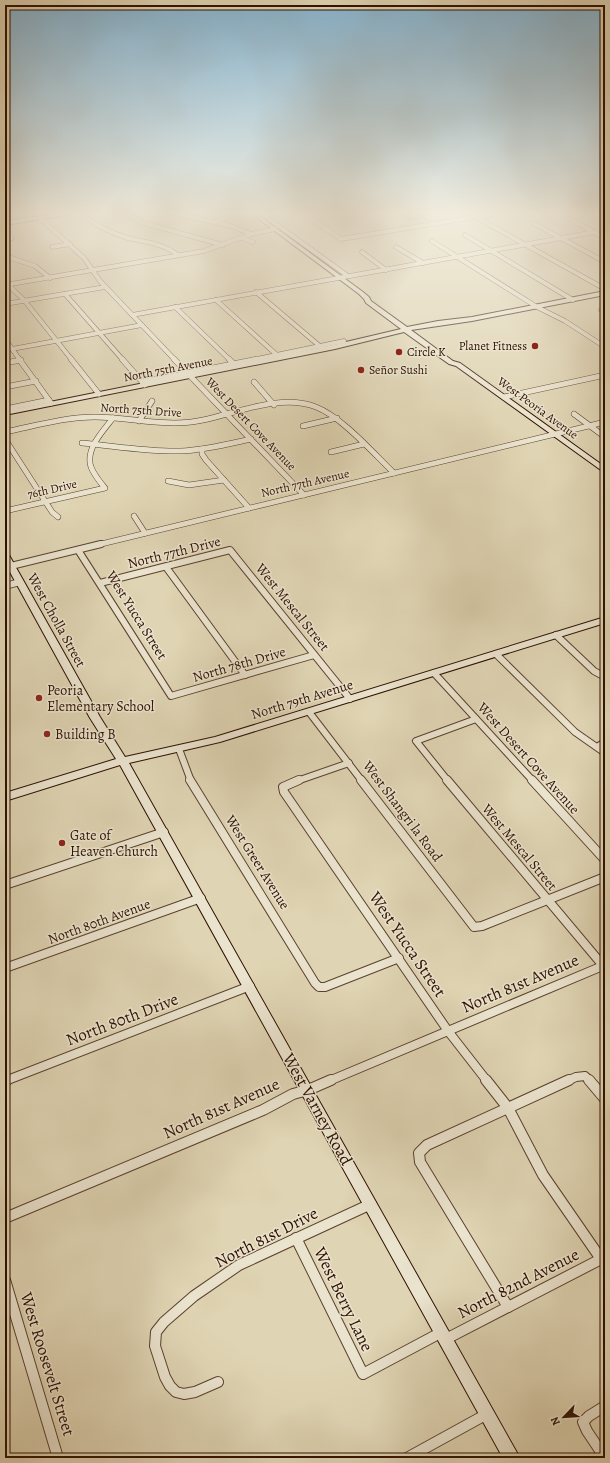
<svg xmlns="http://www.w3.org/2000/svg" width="610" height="1463" font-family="Alegreya,serif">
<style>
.green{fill:#b4bc8b;stroke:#726646}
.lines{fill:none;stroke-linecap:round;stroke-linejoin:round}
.street-far4-casing{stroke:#5b412e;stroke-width:5}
.street-far3-casing{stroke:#5b412e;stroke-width:6}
.street-far2-casing{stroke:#5b412e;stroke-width:8}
.street-far1-casing{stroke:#5b412e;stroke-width:10}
.street-casing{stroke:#5b412e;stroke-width:12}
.secondary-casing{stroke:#2f1001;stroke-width:2}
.street-far4{stroke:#eae3ce;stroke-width:4}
.street-far3{stroke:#eae3ce;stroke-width:5}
.street-far2{stroke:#eae3ce;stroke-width:6}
.street-far1{stroke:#eae3ce;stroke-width:8}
.street{stroke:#eae3ce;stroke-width:10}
.secondary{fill:#eae3ce;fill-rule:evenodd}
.poi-dot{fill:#8f2418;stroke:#eae3ce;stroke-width:1.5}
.labels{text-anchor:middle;stroke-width:3;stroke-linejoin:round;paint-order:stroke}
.far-poi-label{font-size:12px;fill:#2f1001;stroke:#eae3ce;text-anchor:start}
.far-street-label{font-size:12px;fill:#2f1001;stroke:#eae3ce}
.street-label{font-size:14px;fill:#2f1001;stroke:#eae3ce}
.poi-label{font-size:14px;fill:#2f1001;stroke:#eae3ce;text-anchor:start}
.near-street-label{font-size:17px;fill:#2f1001;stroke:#eae3ce}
</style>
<rect width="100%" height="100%" fill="#dfd4b3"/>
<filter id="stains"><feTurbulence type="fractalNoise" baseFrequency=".005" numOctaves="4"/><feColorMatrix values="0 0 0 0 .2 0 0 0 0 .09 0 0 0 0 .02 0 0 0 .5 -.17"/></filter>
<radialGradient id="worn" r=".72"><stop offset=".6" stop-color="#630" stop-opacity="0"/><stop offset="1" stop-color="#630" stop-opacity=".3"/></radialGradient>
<g class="green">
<polygon points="5,214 55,214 5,221"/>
<polygon points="400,214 467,214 470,216 431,223 422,217 410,220"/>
</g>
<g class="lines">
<g class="street-far4-casing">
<g id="street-far4">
<path d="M82,214C96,226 111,233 128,238C146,242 164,244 178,255"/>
<polyline points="126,214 140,222 223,245"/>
<polyline points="177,214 231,226 251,234"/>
<polyline points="262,214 348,276"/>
<polyline points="304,214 341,239 493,214"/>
<polyline points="474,216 605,289"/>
<polyline points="566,217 605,238"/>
<polyline points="40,218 84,258 100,281 175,360"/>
<polyline points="216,223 225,218"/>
<polyline points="533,223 605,262"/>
<polyline points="465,235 573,300"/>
<polyline points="241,238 253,242"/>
<polyline points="5,240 12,238"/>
<polyline points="432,241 537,307 565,321 605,347"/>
<polyline points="52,247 70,244"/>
<polyline points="396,247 423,263"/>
<polyline points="362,252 386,270"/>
<polyline points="5,256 35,266 50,278"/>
<polyline points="5,282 24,300 72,360"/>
<polyline points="5,285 204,251 251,234 275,229"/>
<polyline points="256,292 322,348"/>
<polyline points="65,294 123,360"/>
<polyline points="216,300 278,356"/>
<polyline points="5,304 105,287"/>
<polyline points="175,307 230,360"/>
<polyline points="601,310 605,313"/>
<polyline points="132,315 595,232"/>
<polyline points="5,339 20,360"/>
<polyline points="12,349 142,325"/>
<polyline points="252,360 344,341"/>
</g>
</g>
<g class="street-far3-casing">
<g id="street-far3">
<polyline points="19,359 51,403"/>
<polyline points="71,359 99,394"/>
<polyline points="122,359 145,385"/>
<polyline points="174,359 304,495"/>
<polyline points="229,359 235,365"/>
<polyline points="5,363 21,360"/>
<polyline points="142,382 257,359"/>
<polyline points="254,382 274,405"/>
<polyline points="5,387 36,381"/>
<polyline points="504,397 605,375"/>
<polyline points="5,409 49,400"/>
<polyline points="574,414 605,437"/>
<polyline points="139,421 152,401"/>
<polyline points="303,426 337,418"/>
<path d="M5,432C35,426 64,417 95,417C131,417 167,428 203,420C237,413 282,393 316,407C342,417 373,453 394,473"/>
<polyline points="5,439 52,512 58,517"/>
<path d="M82,443C115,446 148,452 181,451C205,450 228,444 251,439"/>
<polyline points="202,449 202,454 206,460 249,508"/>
<polyline points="331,452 364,444"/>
<polyline points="168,481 189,485 224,480"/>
<path d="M5,511L105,488C100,482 94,475 91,467C85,449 103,431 113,418"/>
<polyline points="134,516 145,533"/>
<polyline points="97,545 605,422"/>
</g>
</g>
<g class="street-far2-casing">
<g id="street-far2">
<polyline points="78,550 171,696 314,655"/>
<polyline points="11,566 101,544"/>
<polyline points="166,567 245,675"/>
<polyline points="100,583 230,550 350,699"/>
<polyline points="5,586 20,582"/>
<polyline points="556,635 594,671 605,677"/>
<polyline points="496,654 575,732 605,753"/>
<polyline points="434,673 533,781"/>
<polyline points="309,712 362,781"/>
<polyline points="597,747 605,742"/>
<polyline points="179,749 191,781"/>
<polyline points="297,781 349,763"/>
<polyline points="448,781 416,741 476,719"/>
</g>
</g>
<g class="street-far1-casing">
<g id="street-far1">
<polyline points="190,780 315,983 319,987 325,987 399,958"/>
<polyline points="299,780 283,787 284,792 448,1031 487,1081"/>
<polyline points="361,780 474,927 482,926 605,877"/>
<polyline points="447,780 605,968"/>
<polyline points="532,780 605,860"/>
<polyline points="5,885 164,832"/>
<polyline points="5,968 201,898"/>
<polyline points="5,1081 250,986"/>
<polyline points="329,1081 605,965"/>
<polyline points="567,1081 576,1077 585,1076 590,1081"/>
</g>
</g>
<g class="street-casing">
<g id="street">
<polyline points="486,1080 508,1108 543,1175 601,1259"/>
<polyline points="589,1080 605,1099"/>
<polyline points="5,1081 7,1080"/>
<polyline points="5,1218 263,1110 293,1094 308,1090 331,1080"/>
<polyline points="296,1238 363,1374 442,1332"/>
<polyline points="5,1280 58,1458"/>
<polyline points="508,1307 420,1162 419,1153 427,1145 569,1080"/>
<polyline points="446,1339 605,1257"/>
<polyline points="218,1382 195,1392 184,1394 176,1392 170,1386 165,1377 155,1346 156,1332 164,1322 194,1296 239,1265 371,1204"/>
<polyline points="605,1406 589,1416 583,1422 587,1431 605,1458"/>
<polyline points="407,1458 487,1414"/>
</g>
</g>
<g class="secondary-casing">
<g id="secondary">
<polygon points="60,214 71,214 5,225 5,221"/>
<polygon points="252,214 257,214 363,292 369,297 371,301 407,327 438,321 472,317 605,291 605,295 472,321 411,330 453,361 460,363 605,467 605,473 456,366 449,364 404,332 335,349 5,415 5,411 333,345 401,329 366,303 364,299 359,294"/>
<polygon points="5,553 9,555 100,717 125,757 215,737 605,617 605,623 220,742 129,763 520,1458 503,1458 120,765 5,801 5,793 116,759 90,718 5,563"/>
</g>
</g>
<use href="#street-far4" class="street-far4"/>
<use href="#street-far3" class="street-far3"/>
<use href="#street-far2" class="street-far2"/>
<use href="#street-far1" class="street-far1"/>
<use href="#street" class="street"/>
<use href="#secondary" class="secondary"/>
</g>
<linearGradient id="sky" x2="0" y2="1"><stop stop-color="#86b5d2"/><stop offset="0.51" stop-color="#f1ecdd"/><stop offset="1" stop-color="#f1ecdd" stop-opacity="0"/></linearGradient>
<rect width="610" height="418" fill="url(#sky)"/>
<g class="poi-dot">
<circle cx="535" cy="346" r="4"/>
<circle cx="399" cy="352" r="4"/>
<circle cx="361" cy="370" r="4"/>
<circle cx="39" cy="698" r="4"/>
<circle cx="47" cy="734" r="4"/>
<circle cx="62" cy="843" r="4"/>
</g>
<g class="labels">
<g class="far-poi-label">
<text x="527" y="350" text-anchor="end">Planet Fitness</text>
<text x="407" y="356">Circle K</text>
<text x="369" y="374">Señor Sushi</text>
</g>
<g class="far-street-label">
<text transform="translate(168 369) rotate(-11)" y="4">North 75th Avenue</text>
<text transform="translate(538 408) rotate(36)" y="4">West Peoria Avenue</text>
<text transform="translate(141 410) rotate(4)" y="4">North 75th Drive</text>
<text transform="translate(251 424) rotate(46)" y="4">West Desert Cove Avenue</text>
<text transform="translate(305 483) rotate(-13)" y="4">North 77th Avenue</text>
<text transform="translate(52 489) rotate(-13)" y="4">76th Drive</text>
</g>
<g class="street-label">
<text transform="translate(174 552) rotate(-14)" y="5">North 77th Drive</text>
<text transform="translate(293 607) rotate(51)" y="5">West Mescal Street</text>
<text transform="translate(137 615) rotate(58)" y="5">West Yucca Street</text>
<text transform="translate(57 620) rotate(61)" y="5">West Cholla Street</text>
<text transform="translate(239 664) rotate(-16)" y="5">North 78th Drive</text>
<text transform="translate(302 699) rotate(-17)" y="5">North 79th Avenue</text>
<text transform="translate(529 758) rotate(48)" y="5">West Desert Cove Avenue</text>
<text transform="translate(403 811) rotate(53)" y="5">West Shangri la Road</text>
<text transform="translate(520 847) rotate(50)" y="5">West Mescal Street</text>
<text transform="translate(258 862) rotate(58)" y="5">West Greer Avenue</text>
<text transform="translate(99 921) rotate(-20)" y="5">North 80th Avenue</text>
</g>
<g class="poi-label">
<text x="47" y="695">Peoria<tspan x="47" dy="16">Elementary School</tspan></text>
<text x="55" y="739">Building B</text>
<text x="70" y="840">Gate of<tspan x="70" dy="16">Heaven Church</tspan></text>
</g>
<g class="near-street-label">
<text transform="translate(408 944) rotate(56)" y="6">West Yucca Street</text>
<text transform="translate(520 983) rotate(-23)" y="6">North 81st Avenue</text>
<text transform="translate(122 1019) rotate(-21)" y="6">North 80th Drive</text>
<text transform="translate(221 1108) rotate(-24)" y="6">North 81st Avenue</text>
<text transform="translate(318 1109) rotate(61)" y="6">West Varney Road</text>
<text transform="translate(266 1237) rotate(-27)" y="6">North 81st Drive</text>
<text transform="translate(518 1283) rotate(-27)" y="6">North 82nd Avenue</text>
<text transform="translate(344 1299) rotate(64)" y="6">West Berry Lane</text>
<text transform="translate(48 1364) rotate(73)" y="6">West Roosevelt Street</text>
</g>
</g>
<rect width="610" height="1463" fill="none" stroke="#dfd4b3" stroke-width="20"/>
<rect x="6" y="6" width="598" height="1451" fill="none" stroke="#2f1001" stroke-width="2"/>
<rect x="10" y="10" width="590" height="1443" fill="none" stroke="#2f1001"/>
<g transform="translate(564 1417) rotate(245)" stroke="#eae3ce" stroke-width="3" paint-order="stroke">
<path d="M0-3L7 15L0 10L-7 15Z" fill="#2f1001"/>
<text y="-6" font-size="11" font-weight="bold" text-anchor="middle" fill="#2f1001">N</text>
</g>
<rect width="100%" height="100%" filter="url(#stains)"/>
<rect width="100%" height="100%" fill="url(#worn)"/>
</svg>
